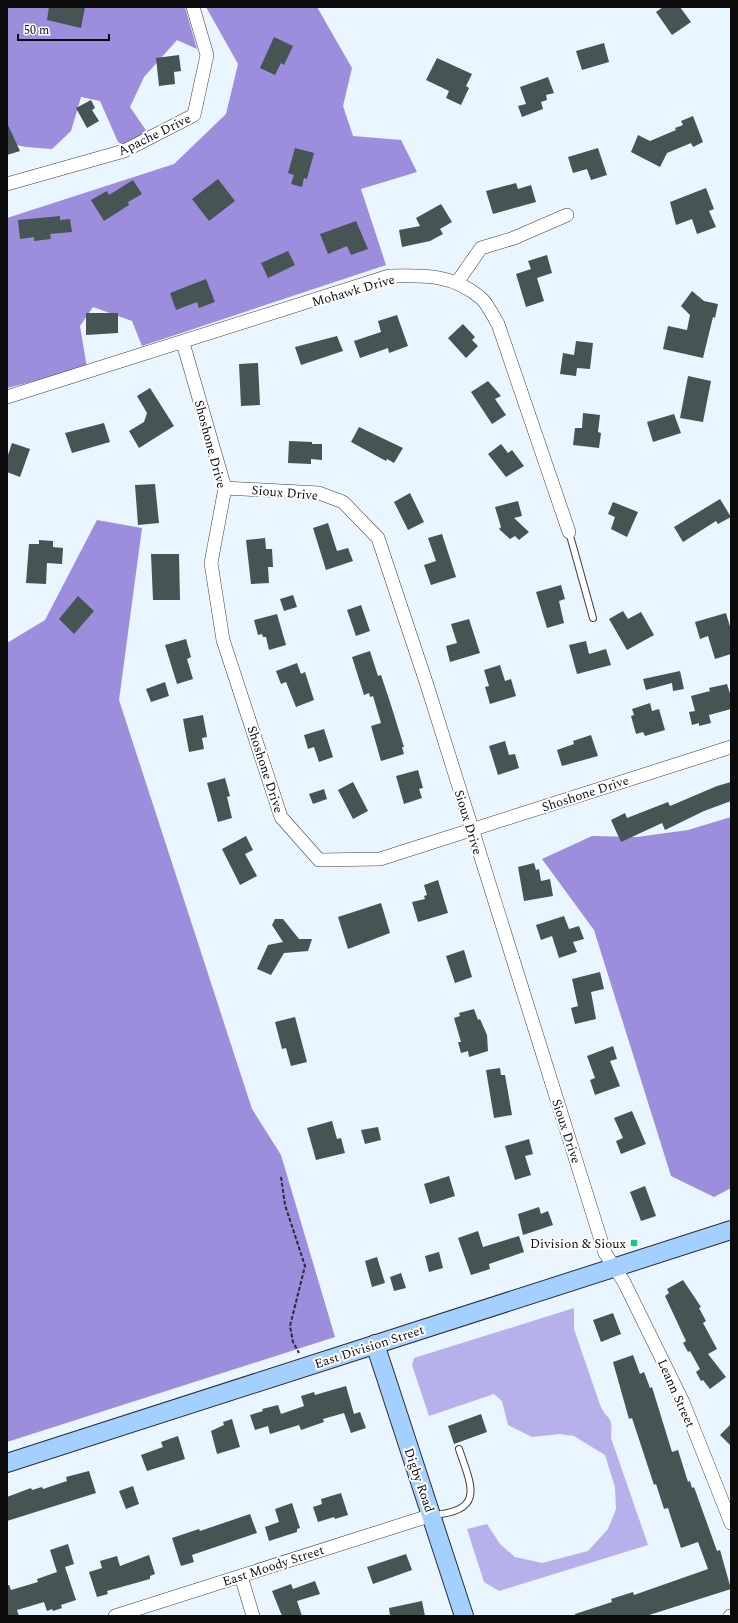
<svg xmlns="http://www.w3.org/2000/svg" width="738" height="1623" font-family="Spectral,serif">
<style>
.green{fill:#b6b0eb}
.forest{fill:#9c8edd}
.building{fill:#475454}
.lines{fill:none;stroke-linecap:round;stroke-linejoin:round}
.lane-casing{stroke:#3e3e3e;stroke-width:8}
.street-casing{stroke:#3e3e3e;stroke-width:14}
.secondary-casing{stroke:#2d2d2d;stroke-width:20}
.path{stroke:#2d2d2d;stroke-width:2;stroke-dasharray:4 2;stroke-linecap:butt}
.lane{stroke:#fff;stroke-width:6}
.street{stroke:#fff;stroke-width:13}
.secondary{stroke:#a4d0ff;stroke-width:18}
.poi-dot{fill:#1bc37b;stroke:#fff;stroke-width:1.5}
.labels{text-anchor:middle;stroke-width:4;stroke-linejoin:round;paint-order:stroke}
.street-label{font-size:13px;fill:#0b0b0b;stroke:#fff}
.poi-label{font-size:13px;fill:#0b0b0b;stroke:#fff;text-anchor:end}
</style>
<rect width="100%" height="100%" fill="#e9f5ff"/>
<path class="green" d="M574,1308V1329L600,1405C608,1423 613,1412 611,1438L648,1545L499,1591L484,1582L467,1529L487,1524L500,1544L515,1557L542,1563L588,1551L608,1529L616,1509L615,1487L605,1455L574,1436L560,1434L532,1437L508,1425L502,1401L494,1394L429,1416L412,1365L414,1358Z"/>
<g class="forest">
<polygon points="7,7 185,7 197,49 177,40 144,77 130,107 154,142 134,152 118,142 100,101 81,97 71,131 52,149 26,147 7,143"/>
<polygon points="206,7 317,7 352,68 343,106 353,136 401,140 417,172 361,189 386,265 142,346 132,321 93,307 80,326 87,368 7,388 7,218 174,164 226,114 238,64"/>
<polygon points="97,520 142,528 119,700 252,1109 281,1155 335,1337 7,1442 7,643 45,620"/>
<polygon points="731,817 731,1188 714,1197 671,1176 594,930 542,859 592,836 637,837 688,830"/>
</g>
<g class="building">
<polygon points="49,7 85,7 81,28 47,20"/>
<polygon points="663,7 680,7 691,22 672,35 656,12"/>
<polygon points="274,37 293,46 284,65 281,63 275,75 260,68"/>
<polygon points="604,43 609,62 582,70 576,51"/>
<polygon points="179,55 181,71 174,72 175,84 159,86 156,58"/>
<polygon points="437,58 472,74 466,86 469,88 461,105 446,98 449,91 426,80"/>
<polygon points="548,77 554,93 546,95 547,100 541,102 543,109 522,117 518,106 526,104 520,87"/>
<polygon points="91,100 95,108 92,110 99,121 87,128 76,108"/>
<polygon points="693,116 703,142 693,147 691,143 667,153 660,167 631,152 638,135 650,141 676,130 675,128 683,125 681,121"/>
<polygon points="7,123 20,151 7,155"/>
<polygon points="295,148 314,153 307,179 304,178 302,187 291,184 294,175 288,173"/>
<polygon points="598,148 607,175 591,180 587,169 573,173 568,157"/>
<polygon points="218,179 235,201 209,221 192,199"/>
<polygon points="133,180 142,194 128,202 129,205 104,221 91,200 107,191 109,195"/>
<polygon points="516,183 518,189 531,185 536,202 493,214 486,191"/>
<polygon points="706,188 714,209 709,211 716,227 697,234 692,219 676,225 670,202"/>
<polygon points="441,204 452,222 440,229 443,234 430,241 402,247 399,230 420,226 416,218"/>
<polygon points="60,216 60,220 70,219 72,232 50,234 51,239 34,241 34,237 20,239 18,220"/>
<polygon points="356,221 368,249 351,255 347,246 328,254 320,234"/>
<polygon points="288,251 295,265 268,278 261,263"/>
<polygon points="547,255 552,273 537,278 544,301 526,307 516,274 531,269 528,261"/>
<polygon points="206,279 215,302 199,308 197,302 176,310 170,293"/>
<polygon points="692,291 704,301 718,304 715,318 713,317 703,358 663,349 668,326 687,330 690,315 681,306"/>
<polygon points="86,313 118,313 118,333 86,335"/>
<polygon points="397,315 408,346 389,353 388,348 360,358 354,341 381,332 378,321"/>
<polygon points="463,324 475,337 472,340 478,346 466,358 448,338"/>
<polygon points="337,336 343,351 301,365 295,347"/>
<polygon points="576,341 593,343 590,369 577,368 576,376 560,374 563,353 574,355"/>
<polygon points="258,363 260,405 241,406 239,364"/>
<polygon points="688,376 711,381 703,422 680,418"/>
<polygon points="488,381 501,396 495,399 506,415 492,424 471,392"/>
<polygon points="150,388 174,426 139,448 129,431 144,422 147,413 137,396"/>
<polygon points="583,413 600,415 598,432 601,433 599,448 573,445 575,428 582,428"/>
<polygon points="674,414 681,433 653,442 647,422"/>
<polygon points="104,423 110,442 72,453 65,433"/>
<polygon points="359,427 403,448 394,463 387,459 386,461 351,442"/>
<polygon points="289,441 312,442 312,444 322,444 322,460 311,459 311,464 288,463"/>
<polygon points="12,443 30,449 20,477 7,472 7,458"/>
<polygon points="501,444 508,453 512,450 524,466 506,477 488,454"/>
<polygon points="155,484 159,523 138,525 135,485"/>
<polygon points="410,493 424,522 408,530 394,502"/>
<polygon points="720,499 731,517 718,524 716,521 683,542 674,527"/>
<polygon points="518,501 522,516 514,518 529,532 519,540 515,536 510,539 499,529 501,527 495,507"/>
<polygon points="613,502 638,512 627,537 611,529 615,517 608,514"/>
<polygon points="328,523 337,551 348,548 353,561 326,570 313,528"/>
<polygon points="442,534 456,577 431,585 424,565 436,561 428,538"/>
<polygon points="265,538 266,549 272,549 273,567 268,567 269,583 251,584 246,540"/>
<polygon points="39,540 53,541 53,547 63,548 62,564 47,563 46,584 26,583 29,544 39,544"/>
<polygon points="151,554 179,554 180,600 153,600"/>
<polygon points="561,585 565,599 559,601 564,623 547,628 536,592"/>
<polygon points="293,595 297,607 284,611 280,599"/>
<polygon points="78,596 94,611 74,634 59,619"/>
<polygon points="361,605 370,631 356,636 347,610"/>
<polygon points="623,611 628,619 641,612 654,635 627,650 609,619"/>
<polygon points="726,613 731,630 731,654 715,659 708,636 700,639 695,622"/>
<polygon points="277,614 286,645 269,650 266,637 263,637 262,634 258,635 254,620"/>
<polygon points="469,619 480,653 450,662 446,646 457,643 451,624"/>
<polygon points="186,639 191,657 187,659 193,679 177,684 165,645"/>
<polygon points="586,641 589,654 606,649 611,665 577,674 569,645"/>
<polygon points="370,651 378,676 381,675 390,702 404,747 402,747 404,754 381,761 371,726 381,723 373,696 370,697 369,693 364,695 352,657"/>
<polygon points="297,663 301,674 305,672 314,700 296,707 286,682 281,684 276,671"/>
<polygon points="500,665 505,681 511,679 516,696 490,704 485,687 489,686 484,670"/>
<polygon points="680,671 684,689 673,691 672,683 646,690 643,679"/>
<polygon points="165,682 169,696 151,702 146,689"/>
<polygon points="727,684 731,697 731,709 709,715 711,723 699,726 699,723 692,725 689,712 695,711 691,696 710,691 709,688"/>
<polygon points="650,703 652,711 659,709 665,730 645,736 643,732 636,734 631,716 634,715 632,709"/>
<polygon points="203,715 207,737 202,738 204,749 189,752 183,719"/>
<polygon points="324,729 333,757 319,762 314,747 308,749 304,735"/>
<polygon points="591,735 598,756 562,766 557,750 574,744 573,741"/>
<polygon points="505,741 509,755 515,754 519,768 498,775 489,746"/>
<polygon points="418,770 423,788 419,789 422,798 404,804 396,776"/>
<polygon points="225,778 230,796 227,797 232,818 218,822 207,783"/>
<polygon points="353,782 368,811 353,819 338,790"/>
<polygon points="731,782 731,801 704,811 665,830 662,823 621,842 611,820 625,813 627,818 668,802 670,806 717,786"/>
<polygon points="324,789 327,799 313,804 309,794"/>
<polygon points="246,836 253,850 245,854 257,876 240,885 222,849"/>
<polygon points="534,863 536,870 539,869 541,881 550,879 553,896 524,901 518,867"/>
<polygon points="438,880 448,913 418,922 412,902 425,899 424,896 427,895 424,885"/>
<polygon points="381,903 390,933 348,949 338,917"/>
<polygon points="564,916 569,929 579,926 584,939 573,942 577,952 559,958 552,936 541,940 536,925"/>
<polygon points="275,919 283,919 299,939 312,939 308,951 284,953 271,975 257,969 268,945 283,942 272,925"/>
<polygon points="464,950 472,977 455,983 446,956"/>
<polygon points="600,972 604,989 591,992 596,1019 575,1024 571,1008 578,1006 572,979"/>
<polygon points="474,1009 478,1020 480,1019 487,1035 488,1051 469,1057 468,1051 461,1053 458,1042 461,1042 454,1018 460,1016 459,1013"/>
<polygon points="295,1017 307,1062 291,1066 286,1048 282,1049 275,1022"/>
<polygon points="613,1046 617,1059 610,1061 620,1086 595,1095 590,1080 595,1078 587,1056"/>
<polygon points="500,1068 501,1075 505,1075 512,1115 494,1118 486,1070"/>
<polygon points="632,1111 646,1144 621,1154 616,1141 623,1138 614,1118"/>
<polygon points="332,1121 337,1139 341,1138 345,1153 316,1160 307,1128"/>
<polygon points="378,1127 381,1140 365,1144 361,1130"/>
<polygon points="529,1139 533,1154 525,1156 531,1175 515,1180 505,1146"/>
<polygon points="449,1176 455,1196 430,1204 424,1184"/>
<polygon points="645,1186 656,1216 641,1221 630,1192"/>
<polygon points="539,1207 541,1214 548,1211 553,1225 523,1235 518,1214"/>
<polygon points="478,1231 483,1247 519,1236 524,1252 489,1264 490,1269 471,1275 458,1238"/>
<polygon points="439,1252 443,1268 429,1272 425,1256"/>
<polygon points="377,1257 385,1283 372,1287 365,1261"/>
<polygon points="401,1273 406,1288 394,1291 390,1277"/>
<polygon points="683,1280 701,1307 699,1308 706,1321 703,1323 717,1349 708,1354 726,1377 710,1389 703,1380 701,1381 696,1372 700,1369 690,1351 688,1352 683,1343 686,1341 665,1296 669,1293 667,1289"/>
<polygon points="613,1313 621,1334 601,1342 593,1320"/>
<polygon points="633,1355 640,1374 644,1372 650,1388 652,1387 672,1452 678,1450 688,1482 690,1481 692,1488 694,1487 717,1551 720,1550 731,1589 646,1616 575,1616 575,1614 612,1602 611,1599 633,1592 634,1595 708,1569 698,1542 681,1548 668,1508 664,1509 656,1484 654,1485 632,1418 629,1419 613,1362"/>
<polygon points="346,1386 354,1414 360,1412 366,1428 351,1433 344,1413 323,1419 324,1422 301,1430 299,1425 270,1434 268,1426 255,1430 250,1415 263,1411 262,1409 278,1405 281,1414 304,1406 301,1396 314,1392 315,1395"/>
<polygon points="481,1414 487,1432 454,1444 448,1426"/>
<polygon points="232,1419 240,1447 217,1454 211,1431 224,1425 223,1422"/>
<polygon points="731,1424 731,1446 720,1435"/>
<polygon points="178,1436 185,1459 147,1471 141,1455 163,1447 161,1442"/>
<polygon points="89,1471 96,1493 7,1521 7,1497 31,1488 32,1490 42,1487 43,1489 67,1481 66,1477"/>
<polygon points="133,1486 139,1504 126,1509 119,1491"/>
<polygon points="341,1493 348,1515 335,1519 334,1517 318,1522 313,1507 322,1504 321,1499"/>
<polygon points="292,1503 300,1528 297,1529 297,1532 269,1541 265,1527 279,1522 275,1509"/>
<polygon points="250,1514 257,1533 192,1555 194,1562 181,1566 172,1538 199,1529 200,1531"/>
<polygon points="68,1544 74,1564 65,1567 76,1600 61,1605 62,1608 53,1611 52,1609 47,1611 44,1602 17,1610 19,1616 7,1616 7,1585 9,1585 11,1590 38,1582 37,1579 57,1572 50,1550"/>
<polygon points="406,1554 412,1570 373,1584 367,1567"/>
<polygon points="149,1555 155,1574 150,1576 150,1579 107,1591 108,1594 97,1597 89,1572 102,1568 100,1561 117,1556 120,1566"/>
<polygon points="315,1581 320,1594 297,1601 302,1616 282,1616 272,1591 291,1584 293,1589"/>
<polygon points="422,1601 425,1616 390,1616 389,1608"/>
</g>
<g class="lines">
<g class="lane-casing">
<g id="lane">
<polyline points="569,532 593,618"/>
<path d="M433,1515C486,1511 471,1485 459,1449"/>
</g>
</g>
<g class="street-casing">
<g id="street">
<polyline points="7,184 124,151 194,115 207,55 193,7"/>
<polyline points="458,281 481,248 514,238 567,215"/>
<polyline points="183,343 225,488 211,563 223,640 281,817 319,860 380,859 731,747"/>
<path d="M7,397L389,276C424,275 454,274 482,299C488,305 493,316 498,324L569,532"/>
<polyline points="225,488 319,493 343,502 378,538 427,685 605,1253 624,1282 683,1402 731,1523"/>
<polyline points="241,1576 253,1616"/>
<polyline points="115,1616 432,1515"/>
<polyline points="730,1616 731,1616"/>
</g>
</g>
<g class="secondary-casing">
<g id="secondary">
<polyline points="375,1344 464,1616"/>
<polyline points="7,1463 731,1230"/>
</g>
</g>
<polyline class="path" points="281,1177 285,1205 305,1266 290,1326 293,1342 299,1353"/>
<use href="#lane" class="lane"/>
<use href="#street" class="street"/>
<use href="#secondary" class="secondary"/>
</g>
<rect class="poi-dot" x="630" y="1239" width="8" height="8" rx="2"/>
<g class="labels">
<g class="street-label">
<text transform="translate(154 134) rotate(-26)" y="5">Apache Drive</text>
<text transform="translate(353 290) rotate(-16)" y="5">Mohawk Drive</text>
<text transform="translate(211 444) rotate(75)" y="5">Shoshone Drive</text>
<text transform="translate(285 492) rotate(5)" y="5">Sioux Drive</text>
<text transform="translate(266 769) rotate(72)" y="5">Shoshone Drive</text>
<text transform="translate(585 793) rotate(-18)" y="5">Shoshone Drive</text>
<text transform="translate(469 822) rotate(73)" y="5">Sioux Drive</text>
<text transform="translate(567 1131) rotate(72)" y="5">Sioux Drive</text>
<text transform="translate(369 1346) rotate(-18)" y="5">East Division Street</text>
<text transform="translate(677 1393) rotate(66)" y="5">Leann Street</text>
<text transform="translate(420 1480) rotate(71)" y="5">Digby Road</text>
<text transform="translate(273 1565) rotate(-18)" y="5">East Moody Street</text>
</g>
<g class="poi-label">
<text x="626" y="1248">Division &amp; Sioux</text>
</g>
</g>
<rect width="738" height="1623" fill="none" stroke="#0b0b0b" stroke-width="16"/>
<path d="M18 34v6h91v-6" fill="none" stroke="#0b0b0b" stroke-width="2"/>
<text x="24" y="34" font-size="12" fill="#0b0b0b" stroke="#ffffff" stroke-width="3" paint-order="stroke">50 m</text>
</svg>
